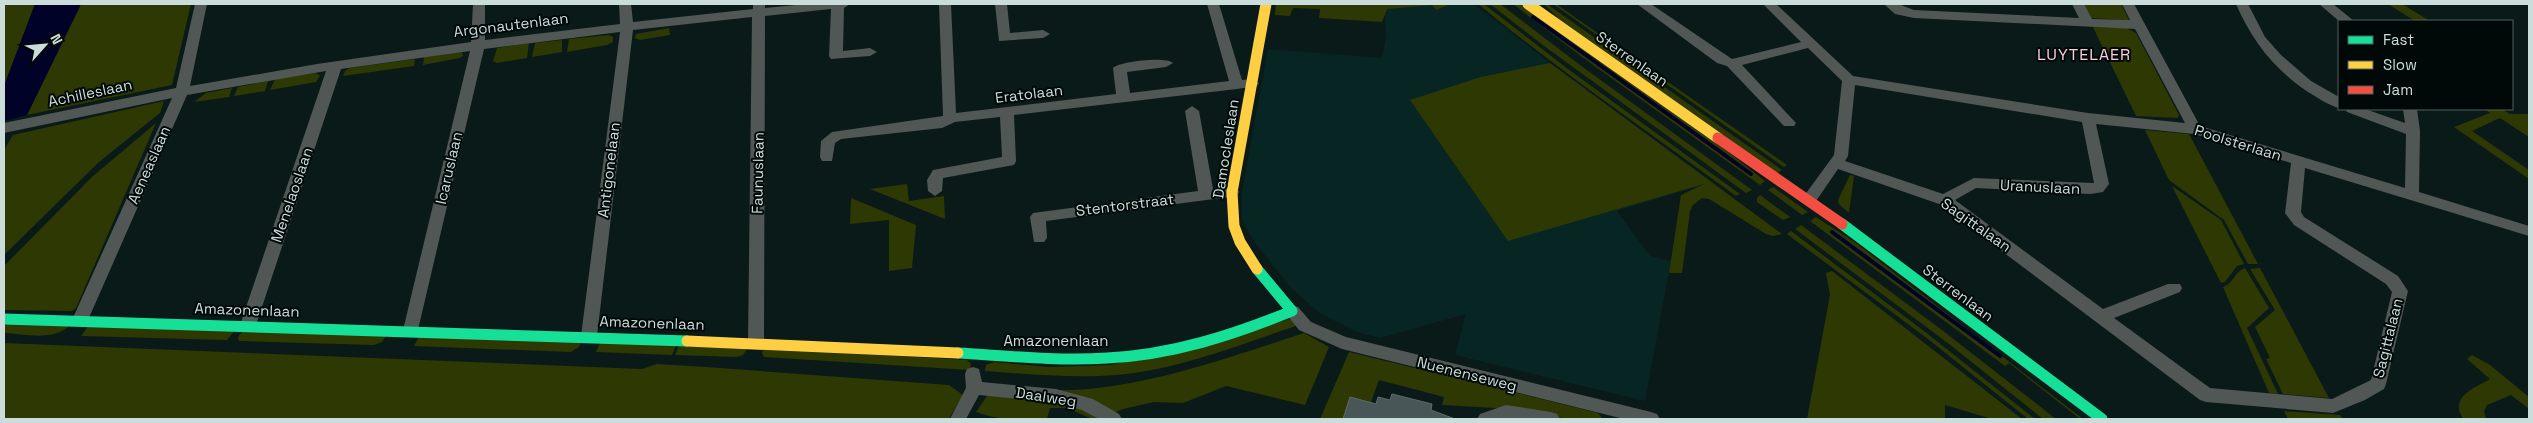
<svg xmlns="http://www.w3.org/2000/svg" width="2533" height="423" font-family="'Space Grotesk',sans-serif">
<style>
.built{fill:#072623}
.green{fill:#2e3803}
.water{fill:#010227}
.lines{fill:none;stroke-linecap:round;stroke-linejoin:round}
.stream{stroke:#010227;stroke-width:4}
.building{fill:#485657;stroke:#5c6b6b}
.street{fill:#515754;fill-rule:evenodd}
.fast{stroke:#16e098;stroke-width:11}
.slow{stroke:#ffcf43;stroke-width:11}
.jam{stroke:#f24e42;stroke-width:11}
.labels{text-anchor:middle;stroke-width:4;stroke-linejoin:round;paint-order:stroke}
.street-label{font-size:15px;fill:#cbddda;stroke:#010908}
.neighbourhood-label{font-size:16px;letter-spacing:1px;fill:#fdcbda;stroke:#010908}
</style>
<rect width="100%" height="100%" fill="#091a19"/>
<polygon class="built" points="1370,4 1474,4 1550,63 1712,182 1617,211 1650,256 1671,261 1645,401 1455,355 1466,314 1380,338 1357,332 1321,314 1292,289 1256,244 1242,221 1242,192 1268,49 1382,58 1386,37 1385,16"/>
<g class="green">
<polygon points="4,4 35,4 4,86"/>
<polygon points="81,4 191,4 172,85 27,115"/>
<polygon points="1276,4 1451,4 1436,10 1432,5 1387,9 1382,22 1319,18 1320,9 1293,8 1290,16 1275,15"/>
<path d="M1478,4H1484L1568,69L1740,194L1736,196C1650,133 1561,72 1478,4Z"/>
<polygon points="1490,4 1500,4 1580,65 1752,190 1746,193 1544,46"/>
<polygon points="1513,4 1525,4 1727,151 1765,181 1760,185 1582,57"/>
<polygon points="1544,4 1547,4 1782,170 1776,174 1558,18"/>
<polygon points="1553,4 1556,4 1787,165 1784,167"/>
<polygon points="2082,4 2121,4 2129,20 2088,18"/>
<polygon points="2388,4 2402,4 2430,21 2415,21"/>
<polygon points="2093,27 2126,28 2136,33 2179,115 2178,118 2136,116"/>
<polygon points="669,28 670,35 640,40 635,38 636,34"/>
<polygon points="609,35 613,37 613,42 607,45 567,52 569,39"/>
<polygon points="562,40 562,52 532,57 535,43"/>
<polygon points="529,43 527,58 497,63 493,61 497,48"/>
<polygon points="462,52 463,56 460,58 423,65 424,57"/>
<polygon points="415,59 414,66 343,76 345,71 350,68"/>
<polygon points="1550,63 1782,234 1773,236 1766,234 1709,199 1702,198 1693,205 1690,211 1682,273 1669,273 1681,195 1704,184 1508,241 1410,100 1481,77"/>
<polygon points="316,73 320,76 316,82 270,90 275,79"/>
<polygon points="268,81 265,91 234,96 238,87"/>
<polygon points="232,88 229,97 194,102 206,93"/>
<polygon points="164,101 160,113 99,162 4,255 4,150 13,135"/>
<polygon points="2485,109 2502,109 2510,114 2529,114 2529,137 2500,118 2472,131 2529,170 2529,179 2454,127 2490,113"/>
<polygon points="156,123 76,308 72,311 4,310 4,266 92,177"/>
<polygon points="2145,130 2189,134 2258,264 2248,264 2224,220 2169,180"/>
<polygon points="1850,175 1854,176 1849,213 1839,204 1838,200"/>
<polygon points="907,184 909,201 944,196 945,219 870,189"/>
<polygon points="2172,186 2221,220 2244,264 2237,266 2225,282 2221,283"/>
<polygon points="1773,187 1808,212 1802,215 1768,190"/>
<polygon points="1760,195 1790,217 1783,220 1757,202 1757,198"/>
<polygon points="851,198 916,225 912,268 889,271 889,220 850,224"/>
<polygon points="1816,217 1856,243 2083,419 2080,419 2009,363 2005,366 1810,221"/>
<polygon points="1801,225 1942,330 2056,419 2043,419 1949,344 1795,229"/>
<polygon points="1791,231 1924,331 2035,419 2028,419 1928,339 1787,234"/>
<path d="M2245,268L2269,308L2247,328L2278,394L2269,393L2223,287C2233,284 2235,271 2245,268Z"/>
<polygon points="2260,268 2329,398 2283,394 2266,359 2270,358 2255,327 2275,310 2250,269"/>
<polygon points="1832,271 2022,419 1992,419 1945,405 1945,419 1807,419 1830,295 1826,273"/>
<path d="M1290,319L1302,324C1253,340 1203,360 1152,370C1097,381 1041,375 985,371L986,365L994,362L1049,367L1111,365Z"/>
<path d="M4,323L71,324C55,342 25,334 4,333Z"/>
<polygon points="89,325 235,330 227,340 224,340 81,336"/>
<polygon points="243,330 387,334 382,342 374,345 239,341 238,337"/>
<path d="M1304,333L1329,347L1305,405L1226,386L1183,403L1154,402L1123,409L1103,418H1090L1067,408H1050L1047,419C1023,419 999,421 976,412L993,387C1024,389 1056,392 1088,389C1162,382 1233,356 1304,333Z"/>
<polygon points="420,335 582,340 579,347 571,352 414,346"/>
<polygon points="601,341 677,343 672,355 596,352"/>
<polygon points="4,343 642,369 657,364 706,367 949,385 963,395 949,419 4,419"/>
<polygon points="680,343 749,346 743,355 737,357 675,355"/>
<polygon points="764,348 967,360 971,364 970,370 764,357 762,353"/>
<polygon points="1349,352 1598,413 1603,419 1566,419 1530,410 1442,405 1444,397 1379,380 1370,405 1345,419 1320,419"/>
<path d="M2472,355L2490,365L2529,397V409L2511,395L2487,405L2484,411L2486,419H2463C2449,397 2474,388 2490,379L2467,359Z"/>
<polygon points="2284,411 2340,415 2343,419 2288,419"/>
</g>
<polygon class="water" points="35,4 81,4 27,115 4,121 4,86"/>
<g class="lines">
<g class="stream">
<polyline points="1533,17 1751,174"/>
<polyline points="1832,232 2000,356"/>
</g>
</g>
<polygon class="building" points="1392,394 1432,404 1431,410 1455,419 1343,419 1350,397 1376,404 1378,397 1390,400"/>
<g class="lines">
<g class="street">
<polygon points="195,4 207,4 190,86 317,64 471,42 473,4 485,4 485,40 620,24 619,4 631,4 633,22 753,9 753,4 765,4 765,8 807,4 850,4 844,8 843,51 870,48 877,52 870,56 831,59 829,56 831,9 765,16 764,342 762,347 756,348 750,347 748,342 752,17 633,30 597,336 595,340 589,342 583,340 581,336 620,32 484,49 417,334 411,336 405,334 403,330 470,51 341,69 256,325 254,329 248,331 242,329 240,325 326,71 187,95 88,320 86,324 80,326 74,324 72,320 172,98 4,133 4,123 176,88"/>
<path d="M939,4H951L956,113L1116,94L1113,68C1119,61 1167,56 1173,63L1166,67L1127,72L1130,93L1229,81L1207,4H1219L1242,80L1252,79L1259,83L1257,86L1237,89L1014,115L1016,161L1014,165L943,178L942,191L935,196L928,191L927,180L933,170L1002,157L1000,117L955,122L942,128L841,139L835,143L832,161H822L820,157L821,141L832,132L943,116Z"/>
<polygon points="995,4 1007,4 1010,33 1043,30 1050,34 1043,38 999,41"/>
<path d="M1637,4H1651L1732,59L1801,42L1763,4H1776L1853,76L2088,113L2185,123L2135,29L1914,18L1895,14L1884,4H1898L1914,10L2079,18L2072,4H2084L2092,19L2130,20L2122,4H2134L2200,126L2405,188L2406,134L2347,112L2345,109H2365L2405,123L2403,109H2417L2420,131L2419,192L2529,226V236L2305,168L2301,212L2304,217L2398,276L2408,291L2386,384L2384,389L2365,400L2333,413L2206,402L2200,400L1939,204L1838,169L1814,204H1804L1802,200L1804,196L1834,155L1842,81L1808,48L1742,65L1796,123L1794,126H1784L1727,66L1717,63ZM1855,85L2082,122L2094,183L1974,178L1943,194L1845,161L1848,156ZM2096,124L2194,134L2291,163L2285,213L2294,225L2386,284L2392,292L2371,380L2332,399L2210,388L2114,318L2180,292L2182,288L2180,284H2168L2103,309L1955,200L1976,188L2090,194L2103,192L2109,184Z"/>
<path d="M2236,4H2248L2265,37L2281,55L2311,81L2339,97V108C2328,105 2318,98 2308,92C2274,69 2252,41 2236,4Z"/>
<polygon points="2319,4 2333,4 2354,21 2339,21"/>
<polygon points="1192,106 1199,111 1213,189 1237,188 1239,192 1237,196 1046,221 1047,238 1044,242 1034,242 1030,217 1033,213 1198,191 1185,111"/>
<polygon points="1292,305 1298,307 1311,322 1346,337 1651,412 1657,414 1660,419 1624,419 1342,349 1299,330 1284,311 1286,307"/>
<polygon points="973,367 979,369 982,382 1056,389 1093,399 1119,414 1122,419 1099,419 1082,410 1056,403 979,395 966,419 950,419 966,388 965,374 967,369"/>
<polygon points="1506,405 1551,412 1557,414 1560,419 1477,419 1480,414"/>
</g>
<g class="fast">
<polyline points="1842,224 2102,419"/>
<polyline points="4,319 687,341"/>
<path d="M958,353C1008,356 1058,361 1107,358C1172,355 1233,335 1292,311L1257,269"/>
</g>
<g class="slow">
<polyline points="1528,4 1718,138"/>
<polyline points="1257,269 1240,242 1234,226 1232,192 1266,4"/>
<polyline points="687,341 958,353"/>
</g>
<polyline class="jam" points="1718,138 1842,224"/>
</g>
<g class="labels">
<g class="street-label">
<text transform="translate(511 25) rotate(-7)" y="5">Argonautenlaan</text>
<text transform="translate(1632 59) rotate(35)" y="5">Sterrenlaan</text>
<text transform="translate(90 93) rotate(-12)" y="5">Achilleslaan</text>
<text transform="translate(1029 94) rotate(-7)" y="5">Eratolaan</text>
<text transform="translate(2238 143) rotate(17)" y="5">Poolsterlaan</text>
<text transform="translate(1226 149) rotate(-81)" y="5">Damocleslaan</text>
<text transform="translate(149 165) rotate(-66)" y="5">Aeneaslaan</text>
<text transform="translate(449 168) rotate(-77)" y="5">Icaruslaan</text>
<text transform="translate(609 170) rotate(-83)" y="5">Antigonelaan</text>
<text transform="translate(758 173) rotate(-89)" y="5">Faunuslaan</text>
<text transform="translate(2040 187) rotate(3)" y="5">Uranuslaan</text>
<text transform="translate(292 195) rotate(-71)" y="5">Menelaoslaan</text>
<text transform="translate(1125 205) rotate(-7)" y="5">Stentorstraat</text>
<text transform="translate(1976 225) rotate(35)" y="5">Sagittalaan</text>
<text transform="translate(1958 293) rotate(37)" y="5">Sterrenlaan</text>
<text transform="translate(247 310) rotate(2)" y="5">Amazonenlaan</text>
<text transform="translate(652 323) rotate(2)" y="5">Amazonenlaan</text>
<text transform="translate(2388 338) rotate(-76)" y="5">Sagittalaan</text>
<text x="1056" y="346">Amazonenlaan</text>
<text transform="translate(1467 374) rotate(14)" y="5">Nuenenseweg</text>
<text transform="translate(1046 397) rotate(9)" y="5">Daalweg</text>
</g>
<g class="neighbourhood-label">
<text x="2084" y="60">LUYTELAER</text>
</g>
</g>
<rect width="2533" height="423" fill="none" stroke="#cbddda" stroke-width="10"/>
<rect x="2338" y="20" width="175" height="90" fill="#010908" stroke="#525e5c"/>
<rect x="2348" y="36" width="25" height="8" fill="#16e098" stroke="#525e5c"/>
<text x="2383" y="45" font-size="15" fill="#cbddda">Fast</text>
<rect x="2348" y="61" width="25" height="8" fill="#ffcf43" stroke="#525e5c"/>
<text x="2383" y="70" font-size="15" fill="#cbddda">Slow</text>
<rect x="2348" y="86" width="25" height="8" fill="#f24e42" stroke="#525e5c"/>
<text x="2383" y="95" font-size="15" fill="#cbddda">Jam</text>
<g transform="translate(45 45) rotate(63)" stroke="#010908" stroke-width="4" paint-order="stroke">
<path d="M0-4L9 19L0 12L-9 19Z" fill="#cbddda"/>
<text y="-8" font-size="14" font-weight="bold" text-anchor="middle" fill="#cbddda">N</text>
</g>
</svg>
